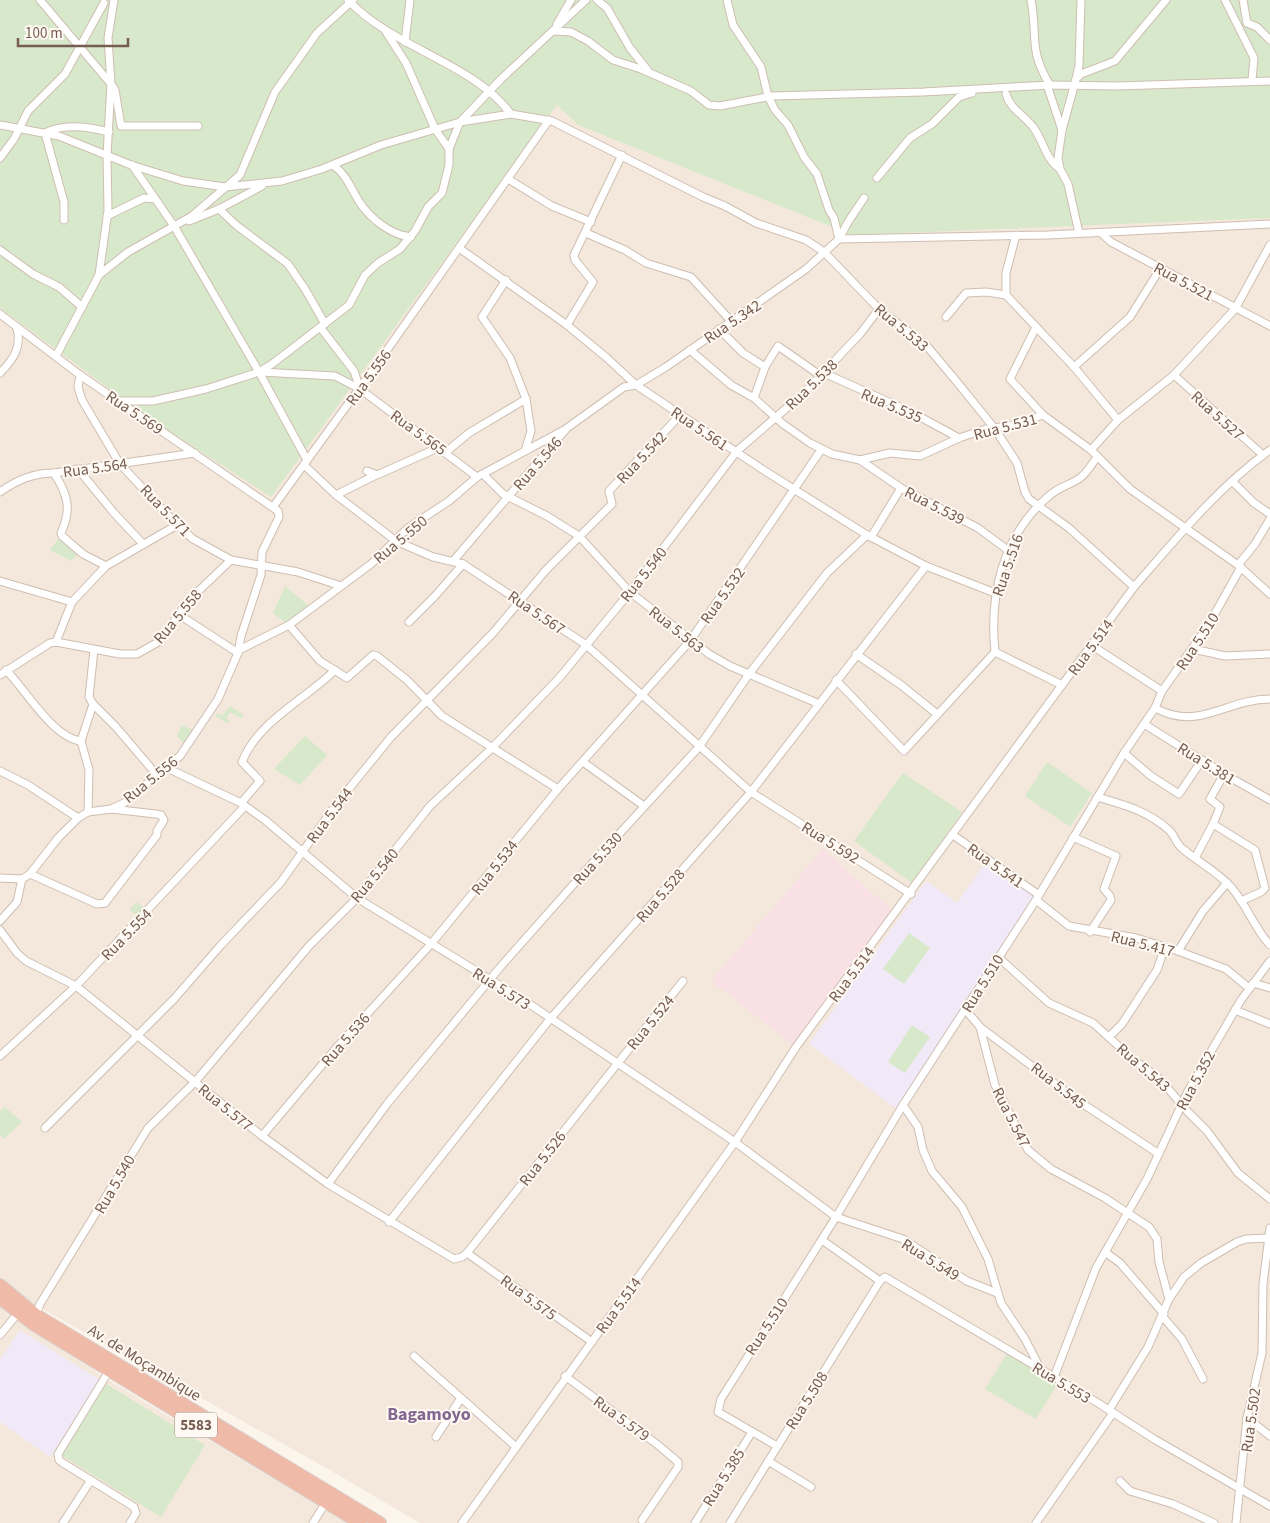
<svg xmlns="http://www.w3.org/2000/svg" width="1270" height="1523" font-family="'Source Sans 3',sans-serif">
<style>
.residential{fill:#f3e8db}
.education{fill:#f2e9f8}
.medical{fill:#f9e0e4}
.green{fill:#d8e9cb}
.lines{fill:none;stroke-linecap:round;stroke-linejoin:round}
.street-casing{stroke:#cebeb2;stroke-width:9}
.highway-casing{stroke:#d9d2ce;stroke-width:14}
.street{stroke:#fff;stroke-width:7}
.highway{stroke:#f0baa9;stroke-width:12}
.labels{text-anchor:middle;stroke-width:4;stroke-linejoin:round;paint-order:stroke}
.shield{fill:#fef9f3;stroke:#9f8c81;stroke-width:1}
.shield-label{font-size:15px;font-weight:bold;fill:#765d50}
.street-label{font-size:16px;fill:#765d50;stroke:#fef9f3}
.neighbourhood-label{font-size:18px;font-weight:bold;fill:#836891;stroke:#fef9f3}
</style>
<rect width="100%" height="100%" fill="#fcf5ec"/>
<g class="residential">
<polygon points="0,0 1270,0 1270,1523 420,1523 328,1469 23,1298 0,1278"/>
<polygon points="0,1306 105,1378 347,1523 0,1523"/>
</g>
<g class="education">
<polygon points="985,863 1035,897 897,1109 809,1044 926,881 957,903"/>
<polygon points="20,1330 100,1380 50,1457 0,1422 0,1359"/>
</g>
<polygon class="medical" points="823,849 894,912 796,1047 711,981"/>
<g class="green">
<polygon points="0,0 1270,0 1270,218 852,235 578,125 557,105 271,497 149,418 0,308"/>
<polygon points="59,538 79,553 71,561 50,550"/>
<polygon points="285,586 309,606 286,623 273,613"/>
<polygon points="230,706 244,715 241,718 230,712 226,718 230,721 227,723 215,716 217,713 222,716"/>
<polygon points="182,725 194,731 185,744 177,736"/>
<polygon points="305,736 327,755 300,785 274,769"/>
<polygon points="1047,762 1092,793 1070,827 1025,796"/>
<polygon points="903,773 962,812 912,883 854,841"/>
<polygon points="136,902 147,909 140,917 129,910"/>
<polygon points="909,933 930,948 904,984 883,969"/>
<polygon points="912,1025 930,1037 905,1073 888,1062"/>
<polygon points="5,1107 22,1122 4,1139 0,1135 0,1111"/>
<polygon points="1008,1352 1058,1383 1036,1419 985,1389"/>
<polygon points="105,1383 205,1445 161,1517 61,1455"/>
</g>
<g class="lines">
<g class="street-casing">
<g id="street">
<polyline points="40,0 111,84 115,90 121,126 198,126"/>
<path d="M348,0C394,49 472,62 511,114"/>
<polyline points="597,0 607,8 630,48 649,72"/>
<polyline points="727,0 733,25 761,67 768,96 775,110 788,125 804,157 817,174 829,210 834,218 839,239"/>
<path d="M1031,0C1038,36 1028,50 1050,85"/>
<polyline points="1225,0 1254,58 1252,80"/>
<polyline points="1243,0 1247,23 1257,27 1270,40"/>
<polyline points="557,24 571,0"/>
<polyline points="554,31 571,32 588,41 613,60 641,69 691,91 709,105 720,106 772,96 923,92 1050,85 1118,86 1270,81"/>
<polyline points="386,32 406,63 435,129 449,149"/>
<polyline points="405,42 410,0"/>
<polyline points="1076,79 1079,65 1081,0"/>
<polyline points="1047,85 1062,130 1058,158 1060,169 1068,184 1079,233"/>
<path d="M1006,94C1010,109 1024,115 1033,127C1044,141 1045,159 1060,169"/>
<polyline points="0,125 59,136 131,165 183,181 225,187 282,181 322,169 381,145 460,122 501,79 586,0"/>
<polyline points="1062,130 1076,79 1081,74 1115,61 1166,0"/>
<polyline points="45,133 64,202 64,220"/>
<path d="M45,133C63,123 90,127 109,132"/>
<polyline points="0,158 14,139 28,111 65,74 104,3"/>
<polyline points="132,165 174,226 259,372 307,460"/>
<path d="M333,165C347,175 351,189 360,203C371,219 391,235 411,237"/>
<polyline points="877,178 910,138 932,124 959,97 972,93"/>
<polyline points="508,179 552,206 591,222"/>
<polyline points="219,209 236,225 288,264 305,289 325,324"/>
<polyline points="107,216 144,198 155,199"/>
<polyline points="189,221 219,209 262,186"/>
<polyline points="586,233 625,250 646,263 691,277 731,321"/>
<polyline points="1101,233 1111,242 1270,326"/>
<polyline points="1016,235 1006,273 1006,295 1074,367 1118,420"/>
<polyline points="839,239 848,222 864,198"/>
<polyline points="459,248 567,325 607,358 636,385 765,471 867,535 926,566 995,593"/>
<polyline points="0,250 33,274 59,287 82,307"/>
<polyline points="99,275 108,211 107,155 111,84 108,38 114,0"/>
<polyline points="506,280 482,317 510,358 526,399 531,431 525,451"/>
<polyline points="0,314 80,375 278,511 279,517 262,552 261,575 241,636 238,653"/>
<polyline points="946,317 966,293 986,292 1006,295"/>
<polyline points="567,325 593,282 575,260 574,255 622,155"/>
<polyline points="320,327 354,371 360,389"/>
<polyline points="1036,327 1010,379 1043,415 1091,450 1130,489 1238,565 1270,594"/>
<polyline points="719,329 743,353 765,367"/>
<polyline points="690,350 731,385 754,398 783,424 810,443 832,454 860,460 890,453 920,456 959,438 986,429 1009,426 1043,415"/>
<polyline points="56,356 99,275 128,252 192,216 240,175 275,92 317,33 353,0"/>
<polyline points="1074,367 1130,317 1160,269"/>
<polyline points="260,372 335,376 360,389 477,477"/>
<path d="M0,373C13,360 22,347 17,329"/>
<polyline points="824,373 911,412 959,438"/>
<polyline points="80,375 78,387 82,400 120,464 177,525 193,539 231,560 298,572 341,586"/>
<polyline points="1174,375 1263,455"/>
<polyline points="754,398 765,367 778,346 821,376"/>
<polyline points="121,401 153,401 206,389 259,372 272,364 349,305 365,275 378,263 400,249 415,231 428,207 442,193 449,165 449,149 460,122 511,114 552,121 703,197 725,206 756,223 806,240 824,252 879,309 926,345 957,382 995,429 1017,463 1025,492 1029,499 1069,528 1134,587"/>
<polyline points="1091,450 1118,420 1174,375 1235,309 1270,245"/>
<polyline points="446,452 469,433 526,399"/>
<polyline points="860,460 901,488 978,528 1009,551"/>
<polyline points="304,465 336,495 396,541 433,557 463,564 585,644 751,792 911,894"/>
<polyline points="78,469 114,513 143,544"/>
<polyline points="367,471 377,475 440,447"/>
<path d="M54,473C68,495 72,509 61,533L62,536L83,554L106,566"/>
<polyline points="484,475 503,494 547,516 579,536 630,592 709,654 730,666 817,703"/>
<polyline points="1232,481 1254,503 1270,514"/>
<path d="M0,492C17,480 33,473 54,473L195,453"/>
<polyline points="336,495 374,476"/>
<polyline points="273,507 380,360 549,120"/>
<polyline points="871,537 901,488"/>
<polyline points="454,560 567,428 624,387 636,385 666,367 806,269 839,239 1048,235 1270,224"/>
<polyline points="1238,565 1255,544 1270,519"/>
<polyline points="0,581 72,602"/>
<polyline points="178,614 238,653"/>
<polyline points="409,622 435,596 463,564"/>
<polyline points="289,625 320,661 347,678 373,655 377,656 407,680 442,716 558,789"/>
<polyline points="56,642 72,602 106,566 177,525"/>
<polyline points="1091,645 1162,691"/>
<polyline points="1193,649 1225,656 1270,654"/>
<polyline points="94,650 89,697 93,704 116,727 156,774"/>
<polyline points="237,651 289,625 371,564 408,528 449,501 477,477 564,430"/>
<path d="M995,652C989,594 1003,534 1050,495C1059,487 1070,485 1080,478C1087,473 1092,464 1097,457"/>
<polyline points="995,652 1062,685"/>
<polyline points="856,654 901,685 937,714"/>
<path d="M6,670C25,689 53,738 81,741"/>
<polyline points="0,675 50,643 56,642 120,654 137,654 160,641 188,601 231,560"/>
<polyline points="836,680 904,751 995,652"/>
<path d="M1155,708C1200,732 1225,699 1270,699"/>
<polyline points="1144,724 1224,774 1270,800"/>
<polyline points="1124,753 1151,776 1179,794 1202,760"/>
<polyline points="583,762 644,806"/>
<polyline points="165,767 241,803 265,820 357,898 522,999 735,1142 836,1217 903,1239 967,1281 997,1293"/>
<polyline points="0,771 28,785 78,818"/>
<path d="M1097,797C1125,805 1148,811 1170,831C1175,836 1175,843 1183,849C1198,862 1218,872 1231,887C1247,905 1254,928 1270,945"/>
<path d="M241,803L260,781L242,762C257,722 306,699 335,670"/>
<polyline points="88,812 89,770 81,741 93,704"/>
<polyline points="1213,824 1255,850 1265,888 1261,892 1241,901"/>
<polyline points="953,835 1039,895"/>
<polyline points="1073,837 1116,856 1104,889 1110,896 1111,900 1090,932"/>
<polyline points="1195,858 1213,824 1220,807 1210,799 1224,774"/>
<polyline points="30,874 97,904 105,903 157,835 157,831 164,820 161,815 156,814 111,809"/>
<polyline points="0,878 22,879"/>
<polyline points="1036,900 1069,926 1136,938 1178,951 1226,969 1249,988"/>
<polyline points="0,921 17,902 22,879 30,874 58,838 78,818 88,812 111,809 124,803 180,756 218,699 238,653"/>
<polyline points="0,930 17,953 26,961 76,986 262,1136 328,1184 454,1259 462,1257 467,1253 683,981"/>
<polyline points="1178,951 1203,911 1227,883"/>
<polyline points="998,957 1049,1003 1093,1023 1134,1060 1160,1079 1188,1112 1207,1131 1238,1173 1270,1199"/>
<polyline points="1253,983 1270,988"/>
<polyline points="965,1009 980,1027 1074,1098 1159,1154"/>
<polyline points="1235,1010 1270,1024"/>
<polyline points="980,1027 995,1085 1028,1150 1051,1169 1105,1198 1149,1227 1157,1239 1159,1262 1169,1299"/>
<polyline points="1109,1037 1122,1024 1157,970 1165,947"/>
<polyline points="0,1056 76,986 245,806"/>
<polyline points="903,1105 918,1127 923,1150 932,1171 962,1207 988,1259 1001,1303 1025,1339 1040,1368"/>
<polyline points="45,1128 174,999 221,945 281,882 335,806 391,737 493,633 546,570 612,504 609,491 681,414"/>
<polyline points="262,1136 337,1047 431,944 558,789 690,641 821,450"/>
<polyline points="328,1184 387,1104 502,965 588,868 699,747 749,674 827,573 867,535"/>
<polyline points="389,1222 550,1019 751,792 926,566"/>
<polyline points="822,1240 880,1281"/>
<polyline points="1105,1252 1120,1263 1164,1314"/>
<polyline points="467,1253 592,1342"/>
<polyline points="36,1315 40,1304 148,1128 195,1082 309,946 357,898 430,806 491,749 560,677 630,592 737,451 805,392 860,334 879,309"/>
<polyline points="1163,1317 1182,1339 1203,1379"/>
<polyline points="0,1335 18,1313"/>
<polyline points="414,1356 515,1446"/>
<polyline points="109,1371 58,1454 59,1460 63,1463 134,1507 136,1513 130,1523"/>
<polyline points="565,1376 658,1445 678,1462 678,1467 642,1520"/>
<polyline points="1054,1377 1096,1268 1147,1179 1188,1091 1241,1000 1270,961"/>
<polyline points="1109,1410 1148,1347 1169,1299 1184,1277 1201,1263 1237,1242 1246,1239 1269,1238"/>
<polyline points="1247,1418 1270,1436"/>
<polyline points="436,1437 461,1398"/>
<polyline points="777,1446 718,1412 721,1399 836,1217 903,1105 1036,900 1124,753 1155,708 1162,691 1208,626 1241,567"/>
<polyline points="768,1461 811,1487"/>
<polyline points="1120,1481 1130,1491 1173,1504 1214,1523"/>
<polyline points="63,1523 91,1480"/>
<polyline points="313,1523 326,1502"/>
<path d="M462,1523L735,1142L796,1047L1134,587C1176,539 1218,487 1270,450"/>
<polyline points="695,1523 752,1432"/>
<polyline points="730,1523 880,1281 885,1277 1098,1403 1154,1439 1270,1506"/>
<polyline points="1036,1523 1113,1413"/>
<polyline points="1236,1523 1247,1418 1262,1353 1263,1284 1270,1228"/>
</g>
</g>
<g class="highway-casing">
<g id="highway">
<polyline points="0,1285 36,1315 380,1523"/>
<polyline points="0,1298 33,1324 360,1523"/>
</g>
</g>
<use href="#street" class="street"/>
<use href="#highway" class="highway"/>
</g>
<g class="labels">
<rect class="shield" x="175" y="1412.5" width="42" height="25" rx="4"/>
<g class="shield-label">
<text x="196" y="1430">5583</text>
</g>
<g class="street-label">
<text transform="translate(1184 281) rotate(28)" y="6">Rua 5.521</text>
<text transform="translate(732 321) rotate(-34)" y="6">Rua 5.342</text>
<text transform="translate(902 327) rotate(40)" y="6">Rua 5.533</text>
<text transform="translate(368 377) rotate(-54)" y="6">Rua 5.556</text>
<text transform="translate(811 384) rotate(-44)" y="6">Rua 5.538</text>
<text transform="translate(892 405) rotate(23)" y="6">Rua 5.535</text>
<text transform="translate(135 412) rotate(34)" y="6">Rua 5.569</text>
<text transform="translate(1218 415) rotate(42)" y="6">Rua 5.527</text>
<text transform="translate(1005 426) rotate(-15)" y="6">Rua 5.531</text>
<text transform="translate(700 428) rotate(34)" y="6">Rua 5.561</text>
<text transform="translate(419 432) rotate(36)" y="6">Rua 5.565</text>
<text transform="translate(641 457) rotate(-47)" y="6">Rua 5.542</text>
<text transform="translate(537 463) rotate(-49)" y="6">Rua 5.546</text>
<text transform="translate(95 467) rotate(-8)" y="6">Rua 5.564</text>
<text transform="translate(935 505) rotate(27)" y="6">Rua 5.539</text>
<text transform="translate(166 510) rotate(46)" y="6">Rua 5.571</text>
<text transform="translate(400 539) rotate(-40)" y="6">Rua 5.550</text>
<text transform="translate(1007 565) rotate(-71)" y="6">Rua 5.516</text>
<text transform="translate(643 574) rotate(-52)" y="6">Rua 5.540</text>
<text transform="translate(722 595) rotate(-55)" y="6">Rua 5.532</text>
<text transform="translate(537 612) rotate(34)" y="6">Rua 5.567</text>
<text transform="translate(177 616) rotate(-50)" y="6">Rua 5.558</text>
<text transform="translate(677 629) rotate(38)" y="6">Rua 5.563</text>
<text transform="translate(1197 641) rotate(-57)" y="6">Rua 5.510</text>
<text transform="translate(1090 647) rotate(-54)" y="6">Rua 5.514</text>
<text transform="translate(1207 763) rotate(32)" y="6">Rua 5.381</text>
<text transform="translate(150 779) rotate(-39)" y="6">Rua 5.556</text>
<text transform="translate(329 815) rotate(-53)" y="6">Rua 5.544</text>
<text transform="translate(831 842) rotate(32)" y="6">Rua 5.592</text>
<text transform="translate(597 858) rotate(-48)" y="6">Rua 5.530</text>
<text transform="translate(996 865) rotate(35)" y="6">Rua 5.541</text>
<text transform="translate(494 867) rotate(-52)" y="6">Rua 5.534</text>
<text transform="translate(374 875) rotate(-50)" y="6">Rua 5.540</text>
<text transform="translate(660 895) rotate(-49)" y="6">Rua 5.528</text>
<text transform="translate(126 934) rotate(-46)" y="6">Rua 5.554</text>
<text transform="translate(1143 943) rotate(14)" y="6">Rua 5.417</text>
<text transform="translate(851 974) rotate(-53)" y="6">Rua 5.514</text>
<text transform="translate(982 983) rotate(-58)" y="6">Rua 5.510</text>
<text transform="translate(502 988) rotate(32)" y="6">Rua 5.573</text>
<text transform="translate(650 1022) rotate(-51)" y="6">Rua 5.524</text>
<text transform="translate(345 1039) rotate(-49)" y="6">Rua 5.536</text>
<text transform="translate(1144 1067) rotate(41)" y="6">Rua 5.543</text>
<text transform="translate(1195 1080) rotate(-62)" y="6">Rua 5.352</text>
<text transform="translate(1059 1085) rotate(38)" y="6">Rua 5.545</text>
<text transform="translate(226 1107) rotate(39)" y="6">Rua 5.577</text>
<text transform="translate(1012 1117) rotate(63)" y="6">Rua 5.547</text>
<text transform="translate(542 1158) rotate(-52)" y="6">Rua 5.526</text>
<text transform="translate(114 1184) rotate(-60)" y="6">Rua 5.540</text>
<text transform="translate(931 1259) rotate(32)" y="6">Rua 5.549</text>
<text transform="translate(529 1297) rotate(36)" y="6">Rua 5.575</text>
<text transform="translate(618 1305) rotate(-54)" y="6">Rua 5.514</text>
<text transform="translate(766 1326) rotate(-57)" y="6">Rua 5.510</text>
<text transform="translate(145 1362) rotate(32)" y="6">Av. de Moçambique</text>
<text transform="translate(1062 1382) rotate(31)" y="6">Rua 5.553</text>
<text transform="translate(806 1400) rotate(-58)" y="6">Rua 5.508</text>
<text transform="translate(622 1418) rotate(36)" y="6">Rua 5.579</text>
<text transform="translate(1250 1420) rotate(-82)" y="6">Rua 5.502</text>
<text transform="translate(723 1477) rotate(-58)" y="6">Rua 5.385</text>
</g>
<g class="neighbourhood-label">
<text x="429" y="1420">Bagamoyo</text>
</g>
</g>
<path d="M18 38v8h110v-8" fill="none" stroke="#765d50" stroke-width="2.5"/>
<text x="25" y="38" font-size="15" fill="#765d50" stroke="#fef9f3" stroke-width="4" paint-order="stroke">100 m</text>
</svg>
